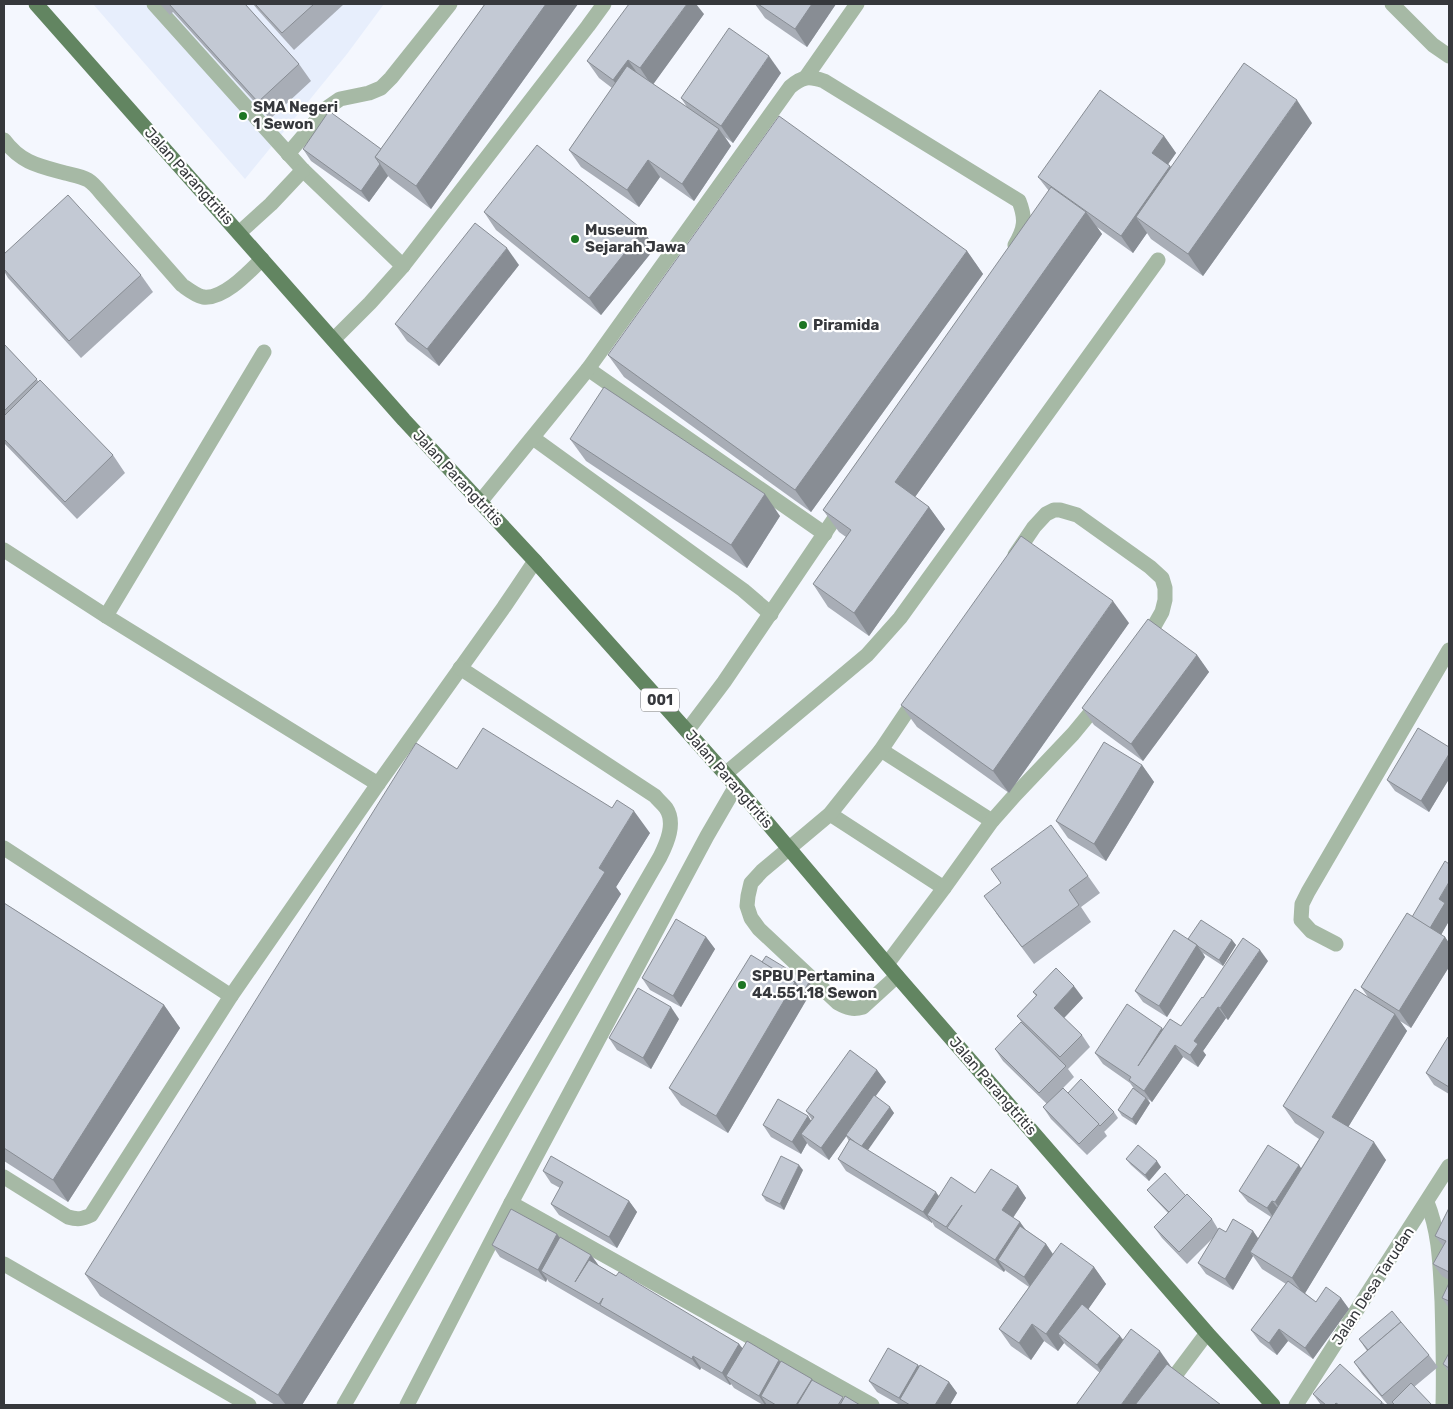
<svg xmlns="http://www.w3.org/2000/svg" width="1453" height="1409" font-family="Rubik,sans-serif">
<style>
.built{fill:#e7eefc}
.lines{fill:none;stroke-linecap:round;stroke-linejoin:round}
.minor{stroke:#a6b9a5;stroke-width:15}
.major{stroke:#628561;stroke-width:15}
.wall{fill:#a8adb6}
.shaded-wall{fill:#888d94}
.building{fill:#c3c9d4;stroke:#888d94}
.poi-dot{fill:#1e7624;stroke:#fff;stroke-width:2}
.labels{text-anchor:middle;stroke-width:4.5;stroke-linejoin:round;paint-order:stroke}
.shield{fill:#fff;stroke:#727476;stroke-width:1}
.shield-label{font-size:14px;font-weight:bold;fill:#36383c}
.poi-label{font-size:15px;font-weight:bold;fill:#36383c;stroke:#fff;text-anchor:start}
.street-label{font-size:15px;fill:#36383c;stroke:#fff}
</style>
<rect width="100%" height="100%" fill="#f4f7fe"/>
<polygon class="built" points="93,4 384,4 347,54 245,179"/>
<g class="lines">
<g class="minor">
<polyline points="154,4 303,170 403,266"/>
<polyline points="1392,4 1433,45 1449,56"/>
<polyline points="806,77 857,4"/>
<path d="M4,140C21,163 39,166 65,173C73,175 81,176 88,180C93,183 98,189 102,194L182,285C189,290 195,295 203,297C223,300 249,272 262,259"/>
<polyline points="288,154 327,108 340,99 369,93 381,88 391,78 450,4"/>
<polyline points="239,233 271,204 303,170"/>
<polyline points="334,339 370,303 403,266 588,26 604,4"/>
<polyline points="588,369 825,534"/>
<polyline points="533,438 743,590 771,614"/>
<path d="M480,502L588,369L790,87C803,76 809,76 824,81L1019,201C1026,219 1025,228 1015,245"/>
<polyline points="4,550 106,616 378,784"/>
<polyline points="1015,555 1034,527 1046,514 1054,510 1060,510 1077,515 1150,567 1162,578 1165,588 1165,600 1162,612 1145,642"/>
<polyline points="106,616 264,352"/>
<polyline points="687,731 724,682 843,506"/>
<polyline points="881,750 992,821"/>
<polyline points="725,774 867,655 900,618 1158,260"/>
<polyline points="830,814 944,888"/>
<polyline points="4,848 231,996"/>
<polyline points="1336,944 1311,931 1301,920 1302,904 1308,892 1449,650"/>
<polyline points="887,964 944,888 992,821 1015,795 1073,734 1101,700"/>
<path d="M897,976L863,1007C853,1010 847,1008 838,1003L759,929L751,918L747,906L748,896L751,883L762,871L830,814L881,750L918,695"/>
<path d="M4,1177L68,1217C78,1220 82,1219 91,1215L231,996L378,784L504,607L535,561"/>
<path d="M1427,1202C1440,1234 1440,1267 1442,1301C1443,1336 1444,1370 1443,1405"/>
<polyline points="511,1203 872,1405"/>
<polyline points="4,1264 249,1405"/>
<path d="M344,1405L660,857C667,843 676,823 666,808C663,804 658,800 655,796L460,668"/>
<polyline points="407,1405 511,1203 707,836 736,786"/>
<polyline points="1153,1405 1207,1333"/>
<polyline points="1296,1405 1449,1166"/>
</g>
<polyline class="major" points="36,4 404,420 535,561 687,731 736,786 897,976 1207,1333 1273,1405"/>
</g>
<g class="wall">
<polygon points="160,4 245,4 299,64 311,81 270,119 173,12 170,15"/>
<polygon points="253,4 344,4 294,50 258,10"/>
<polygon points="485,4 578,4 431,209 391,179 388,176 369,202 311,161 303,149 381,149"/>
<polygon points="755,4 836,4 807,47 765,18"/>
<polygon points="704,14 653,84 687,107 681,98 781,73 733,143 725,137 731,146 694,201 660,177 639,207 581,167 569,150 612,88 599,78 587,61"/>
<polygon points="1312,123 1203,276 1151,239 1147,233 1133,253 1097,227 1102,234 915,497 929,507 945,529 869,636 828,607 813,584 846,537 839,532 823,510 1049,191 1038,177 1164,136 1176,153 1168,164 1171,167"/>
<polygon points="484,212 643,230 655,248 601,315 496,230"/>
<polygon points="967,251 983,274 811,512 624,377 608,355"/>
<polygon points="4,254 141,275 153,292 81,358 8,278 4,271"/>
<polygon points="519,265 439,366 407,341 395,324"/>
<polygon points="4,344 39,382 113,455 125,473 77,519 4,443"/>
<polygon points="570,439 780,516 747,568 586,461"/>
<polygon points="1129,623 1009,793 917,727 901,705"/>
<polygon points="1197,655 1209,672 1143,761 1094,725 1082,708"/>
<polygon points="1449,747 1449,779 1429,812 1395,791 1387,780"/>
<polygon points="1142,765 1154,782 1106,861 1068,838 1056,821"/>
<polygon points="457,769 650,833 616,887 621,894 302,1405 275,1405 100,1296 85,1274"/>
<polygon points="1088,876 1100,893 1081,907 1091,922 1034,964 996,913"/>
<polygon points="4,903 164,1005 180,1028 68,1202 4,1161"/>
<polygon points="1449,908 1449,921 1441,935 1445,937 1449,943 1449,967 1411,1028 1400,1021 1407,1031 1348,1127 1386,1160 1305,1293 1316,1302 1341,1298 1349,1309 1313,1359 1288,1341 1277,1355 1260,1342 1251,1330 1286,1284 1262,1269 1253,1256 1233,1290 1206,1274 1198,1263 1213,1238 1187,1264 1162,1238 1154,1227 1168,1213 1152,1196 1147,1190 1186,1196 1212,1219 1218,1229 1226,1232 1253,1231 1258,1238 1271,1217 1248,1202 1239,1191 1301,1168 1319,1139 1295,1123 1283,1106 1368,997 1361,987 1412,917"/>
<polygon points="706,937 715,949 681,1007 650,990 642,978"/>
<polygon points="1188,939 1232,940 1236,945 1223,966 1203,953 1205,957 1167,1017 1143,1002 1135,991"/>
<polygon points="1268,961 1228,1020 1226,1018 1203,1051 1206,1055 1198,1067 1183,1057 1152,1102 1148,1099 1150,1103 1136,1125 1122,1116 1118,1110 1135,1090 1130,1083 1103,1064 1095,1053 1163,1029 1181,1026 1203,998"/>
<polygon points="762,962 809,982 813,988 728,1133 681,1105 669,1088"/>
<polygon points="1033,992 1083,998 1064,1018 1082,1035 1090,1047 1068,1069 1074,1077 1063,1088 1068,1093 1114,1112 1118,1118 1104,1132 1103,1130 1107,1136 1087,1155 1051,1119 1043,1107 1047,1104 1003,1061 995,1049 1023,1024 1017,1016 1036,996"/>
<polygon points="679,1019 651,1069 617,1050 609,1038"/>
<polygon points="1449,1038 1449,1094 1434,1085 1426,1073"/>
<polygon points="877,1070 886,1082 875,1096 894,1113 867,1150 939,1196 975,1193 1018,1186 1026,1198 1013,1218 1020,1222 1026,1230 1046,1244 1053,1254 1094,1267 1106,1284 1088,1309 1120,1336 1123,1340 1100,1373 1067,1346 1064,1343 1058,1351 1044,1341 1031,1360 1011,1346 999,1329 1029,1287 1006,1271 1005,1270 1004,1272 935,1227 932,1222 932,1223 846,1171 838,1159 849,1141 846,1136 829,1160 809,1146 807,1143 801,1154 771,1137 763,1125 808,1116 811,1121 812,1120 806,1111"/>
<polygon points="1126,1159 1161,1167 1149,1181 1131,1165"/>
<polygon points="803,1170 784,1210 766,1201 762,1195"/>
<polygon points="543,1171 629,1201 637,1212 617,1248 559,1215 551,1204 560,1188 551,1183"/>
<polygon points="1449,1208 1449,1280 1442,1276 1433,1264 1443,1246 1435,1236"/>
<polygon points="557,1234 560,1238 591,1255 599,1266 739,1344 742,1348 781,1362 844,1399 860,1405 763,1405 734,1388 731,1384 730,1385 701,1368 700,1370 607,1316 549,1282 547,1279 546,1282 500,1257 492,1245"/>
<polygon points="1449,1283 1449,1308 1442,1298"/>
<polygon points="1359,1339 1429,1355 1438,1367 1414,1387 1432,1405 1394,1405 1394,1404 1392,1405 1388,1405 1362,1374 1354,1362 1367,1351"/>
<polygon points="1449,1353 1449,1371 1447,1370 1443,1364"/>
<polygon points="918,1365 919,1367 949,1382 957,1393 950,1405 900,1405 877,1392 869,1381"/>
<polygon points="1313,1394 1382,1402 1386,1405 1321,1405"/>
</g>
<g class="shaded-wall">
<polygon points="546,4 578,4 431,209 416,186"/>
<polygon points="687,4 696,4 704,14 652,86 640,68"/>
<polygon points="812,4 836,4 807,47 795,29"/>
<polygon points="769,56 781,73 733,143 721,126"/>
<polygon points="628,60 640,77 625,97 613,80"/>
<polygon points="1297,100 1312,123 1203,276 1188,254"/>
<polygon points="719,129 731,146 694,201 682,184"/>
<polygon points="1164,136 1176,153 1164,170 1152,153"/>
<polygon points="648,160 660,177 639,207 627,190"/>
<polygon points="380,164 388,176 369,202 361,191"/>
<polygon points="1170,166 1182,183 1136,217 1147,233 1133,253 1121,236"/>
<polygon points="1086,212 1102,234 910,504 895,482"/>
<polygon points="643,230 655,248 601,315 589,298"/>
<polygon points="507,248 519,265 439,366 427,349"/>
<polygon points="967,251 983,274 811,512 795,490"/>
<polygon points="765,494 780,516 747,568 731,545"/>
<polygon points="929,507 945,529 869,636 854,613"/>
<polygon points="1113,601 1129,623 1009,793 993,771"/>
<polygon points="1197,655 1209,672 1143,761 1131,744"/>
<polygon points="1449,754 1449,779 1429,812 1421,801"/>
<polygon points="1142,765 1154,782 1106,861 1094,844"/>
<polygon points="634,811 650,833 616,887 621,894 302,1405 286,1405 278,1395"/>
<polygon points="1449,882 1449,921 1438,940 1430,928 1439,899"/>
<polygon points="706,937 715,949 681,1007 673,996"/>
<polygon points="1445,937 1449,943 1449,967 1411,1028 1399,1011"/>
<polygon points="1232,940 1236,945 1223,966 1219,960"/>
<polygon points="1197,945 1205,957 1167,1017 1159,1006"/>
<polygon points="1260,950 1268,961 1228,1020 1220,1008"/>
<polygon points="795,982 807,999 728,1133 716,1116"/>
<polygon points="809,982 813,988 807,999 803,993"/>
<polygon points="1074,986 1083,998 1062,1020 1054,1008"/>
<polygon points="164,1005 180,1028 68,1202 53,1180"/>
<polygon points="671,1007 679,1019 651,1069 643,1058"/>
<polygon points="1218,1007 1226,1018 1203,1051 1206,1055 1198,1067 1190,1055 1194,1041"/>
<polygon points="1395,1014 1407,1031 1344,1134 1332,1117"/>
<polygon points="1162,1028 1171,1039 1138,1066"/>
<polygon points="1175,1045 1183,1057 1152,1102 1144,1091"/>
<polygon points="877,1070 886,1082 829,1160 821,1148"/>
<polygon points="1146,1098 1150,1103 1136,1125 1132,1119"/>
<polygon points="890,1107 894,1113 866,1153 861,1147"/>
<polygon points="808,1116 816,1128 801,1134 807,1143 801,1154 792,1142"/>
<polygon points="1374,1142 1386,1160 1304,1295 1292,1278"/>
<polygon points="1157,1161 1161,1167 1149,1181 1145,1175"/>
<polygon points="799,1165 803,1170 784,1210 780,1204"/>
<polygon points="1299,1165 1307,1177 1283,1214 1275,1202"/>
<polygon points="1018,1186 1026,1198 1010,1222 1002,1210"/>
<polygon points="936,1192 944,1204 927,1215 932,1222 932,1223 923,1212"/>
<polygon points="629,1201 637,1212 617,1248 609,1237"/>
<polygon points="1272,1201 1281,1212 1275,1220 1267,1208"/>
<polygon points="1020,1222 1028,1234 998,1260 1005,1270 1004,1272 995,1260"/>
<polygon points="1253,1231 1261,1243 1250,1252 1253,1256 1233,1290 1225,1279"/>
<polygon points="557,1234 565,1245 541,1271 547,1279 546,1282 538,1270"/>
<polygon points="1046,1244 1054,1256 1032,1289 1024,1277"/>
<polygon points="591,1255 599,1266 575,1282"/>
<polygon points="1094,1267 1106,1284 1066,1341 1058,1334 1064,1343 1058,1351 1046,1334"/>
<polygon points="1341,1298 1349,1309 1313,1359 1305,1348"/>
<polygon points="1032,1324 1044,1341 1031,1360 1019,1343"/>
<polygon points="1279,1329 1288,1341 1277,1355 1269,1343"/>
<polygon points="1120,1336 1129,1347 1105,1377 1097,1365"/>
<polygon points="739,1344 748,1355 726,1376 731,1384 730,1385 722,1373"/>
<polygon points="1160,1351 1172,1368 1145,1405 1121,1405"/>
<polygon points="693,1356 701,1368 700,1370 692,1359"/>
<polygon points="779,1360 787,1372 761,1396 767,1405 765,1405 759,1396"/>
<polygon points="918,1365 926,1377 900,1399 899,1398"/>
<polygon points="812,1379 820,1391 811,1405 796,1405"/>
<polygon points="949,1382 957,1393 950,1405 935,1405"/>
</g>
<g class="building">
<polygon points="169,4 245,4 299,64 258,102"/>
<polygon points="255,4 314,4 282,33"/>
<polygon points="485,4 546,4 416,186 375,157"/>
<polygon points="629,4 687,4 640,68 628,60 613,80 587,61"/>
<polygon points="758,4 812,4 795,29"/>
<polygon points="729,28 769,56 721,126 681,98"/>
<polygon points="1244,63 1297,100 1188,254 1136,217"/>
<polygon points="627,66 719,129 682,184 648,160 627,190 569,150"/>
<polygon points="1100,90 1164,136 1152,153 1170,166 1121,236 1038,177"/>
<polygon points="329,111 381,149 375,157 380,164 361,191 303,149"/>
<polygon points="779,116 967,251 795,490 608,355"/>
<polygon points="537,145 643,230 589,298 484,212"/>
<polygon points="1051,187 1086,212 895,482 929,507 854,613 813,584 851,530 823,510"/>
<polygon points="68,195 141,275 69,341 4,269 4,254"/>
<polygon points="475,223 507,248 427,349 395,324"/>
<polygon points="4,344 37,379 4,411"/>
<polygon points="40,380 113,455 65,502 4,439 4,416"/>
<polygon points="604,387 765,494 731,545 570,439"/>
<polygon points="1021,536 1113,601 993,771 901,705"/>
<polygon points="1148,619 1197,655 1131,744 1082,708"/>
<polygon points="483,728 612,808 617,800 634,811 599,868 605,872 278,1395 85,1274 416,743 457,769"/>
<polygon points="1418,728 1449,747 1449,754 1421,801 1387,780"/>
<polygon points="1104,742 1142,765 1094,844 1056,821"/>
<polygon points="1051,825 1088,876 1069,890 1079,905 1022,947 984,896 1001,883 991,869"/>
<polygon points="1445,861 1449,864 1449,882 1439,899 1445,903 1430,928 1412,917"/>
<polygon points="4,903 164,1005 53,1180 4,1148"/>
<polygon points="1407,913 1445,937 1399,1011 1361,987"/>
<polygon points="676,919 706,937 673,996 642,978"/>
<polygon points="1201,920 1232,940 1219,960 1199,947 1197,945 1188,939"/>
<polygon points="1174,930 1197,945 1159,1006 1135,991"/>
<polygon points="1243,938 1260,950 1220,1008 1218,1007 1194,1041 1198,1044 1190,1055 1175,1045 1144,1091 1129,1080 1131,1077 1095,1053 1127,1004 1162,1028 1138,1066 1170,1019 1181,1026 1202,997 1203,998"/>
<polygon points="751,955 795,982 716,1116 669,1088"/>
<polygon points="766,956 809,982 803,993 795,982 762,962"/>
<polygon points="1056,968 1074,986 1054,1008 1082,1035 1060,1057 1017,1016 1037,995 1033,992"/>
<polygon points="638,988 671,1007 643,1058 609,1038"/>
<polygon points="1355,989 1395,1014 1332,1117 1374,1142 1292,1278 1250,1252 1324,1132 1283,1106"/>
<polygon points="1021,1022 1066,1066 1039,1093 995,1049"/>
<polygon points="1448,1037 1449,1038 1449,1087 1426,1073"/>
<polygon points="850,1050 877,1070 821,1148 801,1134 814,1117 806,1111"/>
<polygon points="1081,1079 1114,1112 1100,1126 1068,1093"/>
<polygon points="1063,1088 1099,1124 1079,1144 1043,1107"/>
<polygon points="1133,1088 1146,1098 1132,1119 1118,1110"/>
<polygon points="874,1095 890,1107 861,1147 846,1135"/>
<polygon points="778,1099 808,1116 792,1142 763,1125"/>
<polygon points="850,1139 936,1192 923,1212 838,1159"/>
<polygon points="1138,1145 1157,1161 1145,1175 1126,1159"/>
<polygon points="1268,1145 1299,1165 1275,1202 1272,1201 1267,1208 1239,1191"/>
<polygon points="551,1156 629,1201 609,1237 551,1204 563,1182 543,1171"/>
<polygon points="781,1156 799,1165 780,1204 762,1195"/>
<polygon points="991,1169 1018,1186 1002,1210 1020,1222 995,1260 947,1228 962,1205 946,1227 927,1215 951,1177 975,1193"/>
<polygon points="1165,1173 1186,1196 1169,1212 1147,1190"/>
<polygon points="1187,1194 1212,1219 1179,1252 1154,1227"/>
<polygon points="1449,1208 1449,1272 1433,1264 1446,1241 1435,1236"/>
<polygon points="511,1209 557,1234 538,1270 492,1245"/>
<polygon points="1233,1219 1253,1231 1225,1279 1198,1263 1219,1228 1226,1232"/>
<polygon points="1020,1226 1046,1244 1024,1277 998,1260"/>
<polygon points="560,1237 591,1255 575,1282 589,1260 616,1276 619,1272 739,1344 722,1373 693,1356 692,1359 600,1305 603,1298 599,1304 541,1271"/>
<polygon points="1061,1243 1094,1267 1046,1334 1032,1324 1019,1343 999,1329"/>
<polygon points="1288,1281 1316,1302 1326,1287 1341,1298 1305,1348 1279,1329 1269,1343 1251,1330"/>
<polygon points="1449,1283 1449,1301 1442,1298"/>
<polygon points="1082,1304 1120,1336 1097,1365 1058,1334"/>
<polygon points="1392,1311 1401,1322 1368,1350 1359,1339"/>
<polygon points="1401,1322 1429,1355 1382,1396 1354,1362"/>
<polygon points="1131,1329 1160,1351 1121,1405 1076,1405"/>
<polygon points="747,1341 779,1360 759,1396 726,1376"/>
<polygon points="888,1348 918,1365 899,1398 869,1381"/>
<polygon points="1449,1353 1449,1368 1443,1364"/>
<polygon points="781,1361 812,1379 796,1405 776,1405 761,1396"/>
<polygon points="1167,1364 1221,1405 1135,1405"/>
<polygon points="1340,1364 1382,1402 1380,1405 1339,1405 1336,1403 1334,1405 1326,1405 1313,1394"/>
<polygon points="920,1365 949,1382 935,1405 910,1405 900,1399"/>
<polygon points="812,1380 843,1397 838,1405 797,1405"/>
<polygon points="1411,1383 1432,1405 1395,1405 1392,1402"/>
<polygon points="845,1396 860,1405 840,1405"/>
</g>
<g class="poi-dot">
<circle cx="243" cy="116" r="5"/>
<circle cx="575" cy="239" r="5"/>
<circle cx="803" cy="325" r="5"/>
<circle cx="742" cy="985" r="5"/>
</g>
<g class="labels">
<rect class="shield" x="641" y="688.5" width="38" height="23" rx="4"/>
<g class="shield-label">
<text x="660" y="705">001</text>
</g>
<g class="poi-label">
<text x="253" y="112">SMA Negeri<tspan x="253" dy="17">1 Sewon</tspan></text>
<text x="585" y="235">Museum<tspan x="585" dy="17">Sejarah Jawa</tspan></text>
<text x="813" y="330">Piramida</text>
<text x="752" y="981">SPBU Pertamina<tspan x="752" dy="17">44.551.18 Sewon</tspan></text>
</g>
<g class="street-label">
<text transform="translate(189 176) rotate(48)" y="5">Jalan Parangtritis</text>
<text transform="translate(458 478) rotate(47)" y="5">Jalan Parangtritis</text>
<text transform="translate(729 779) rotate(49)" y="5">Jalan Parangtritis</text>
<text transform="translate(993 1086) rotate(49)" y="5">Jalan Parangtritis</text>
<text transform="translate(1373 1286) rotate(-57)" y="5">Jalan Desa Tarudan</text>
</g>
</g>
<rect width="1453" height="1409" fill="none" stroke="#36383c" stroke-width="10"/>
</svg>
